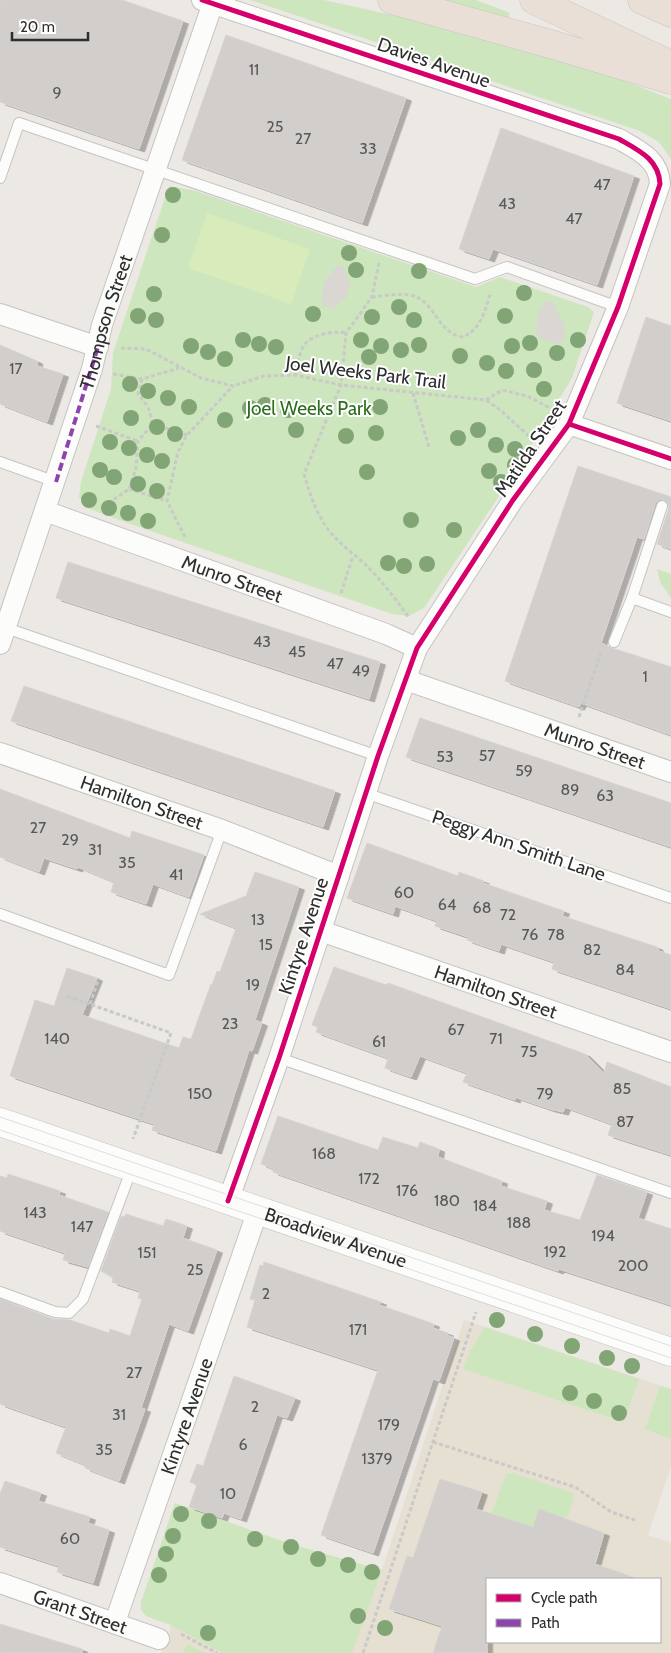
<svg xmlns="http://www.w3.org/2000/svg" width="671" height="1653" font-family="Cabin,sans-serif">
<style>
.education{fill:#e6e0d3;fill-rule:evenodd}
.green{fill:#cee6be}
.pitch{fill:#d9eabb}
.plaza{fill:#dad6d2}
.building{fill:#d1cecb;stroke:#d7d4d0;filter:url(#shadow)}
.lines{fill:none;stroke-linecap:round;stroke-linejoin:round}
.lane-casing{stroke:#c5c4c5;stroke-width:12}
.street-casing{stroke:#c5c4c5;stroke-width:22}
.secondary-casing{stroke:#c5c4c5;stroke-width:29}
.highway-casing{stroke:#c6c5c4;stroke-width:29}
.path{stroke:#c9c9c8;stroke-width:3;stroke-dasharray:4 2.5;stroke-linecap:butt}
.lane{stroke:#fcfcfb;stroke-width:10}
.street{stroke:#fcfcfb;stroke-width:20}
.secondary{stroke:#fcfcfb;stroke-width:28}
.highway{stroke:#eadfd6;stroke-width:28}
.tram{stroke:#dfdfe1;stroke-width:1}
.quiet{stroke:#8e44ad;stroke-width:4;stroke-dasharray:8 4;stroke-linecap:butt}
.cycleway-casing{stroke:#fff;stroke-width:8}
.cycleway{stroke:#d6006c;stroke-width:5}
.tree{fill:#82a575}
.labels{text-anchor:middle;stroke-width:4;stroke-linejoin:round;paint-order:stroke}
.number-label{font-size:16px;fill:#585857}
.street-label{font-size:19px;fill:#2e2e2e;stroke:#fff}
.park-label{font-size:19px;fill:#2c6e1b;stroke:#fff}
</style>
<defs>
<filter id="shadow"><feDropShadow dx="5.5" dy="3" stdDeviation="0" flood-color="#0004"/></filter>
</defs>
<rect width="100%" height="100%" fill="#ece8e4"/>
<path class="education" d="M464,1320L671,1389V1466L648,1535L671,1543V1653H161L170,1631V1625L146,1616L141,1610V1602L175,1503L290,1544L382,1570ZM487,1579H660V1642H487Z"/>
<g class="green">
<polygon points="250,0 324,0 455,29 589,67 671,99 671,159 659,142 640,131"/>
<polygon points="444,0 476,0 510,13 508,18"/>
<polygon points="169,186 196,191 476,287 500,277 588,307 594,312 572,378 516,471 424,608 409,616 392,614 116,519 87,508 79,497 81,482 111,389 113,353"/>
<polygon points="657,569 671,574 671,598 660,582"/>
<polygon points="485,1327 639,1379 624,1422 463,1369 470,1351"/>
<polygon points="660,1386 671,1389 671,1439 645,1429"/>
<polygon points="512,1473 573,1493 574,1498 568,1516 562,1518 539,1510 533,1527 491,1514 506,1474"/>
<polygon points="175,1503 290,1544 382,1570 352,1653 223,1653 171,1625 146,1616 141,1610 141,1602"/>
<polygon points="187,1644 206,1653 183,1653"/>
</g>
<polygon class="pitch" points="207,213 310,249 291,304 188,268"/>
<g class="plaza">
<polygon points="338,265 343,266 348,276 350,285 347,297 333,308 326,307 322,304 322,295 325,280"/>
<polygon points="547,301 553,302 563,322 565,333 563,341 557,344 540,338 536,332 538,311"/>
</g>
<g class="building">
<polygon points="0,0 122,0 183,21 139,149 0,102"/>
<polygon points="226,35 406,98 362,223 182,160"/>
<polygon points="501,128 634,176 597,285 493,249 489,259 459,249"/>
<polygon points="646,317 671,326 671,421 617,403"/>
<polygon points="0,345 37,361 37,366 63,374 47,422 0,404"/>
<polygon points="578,466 671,497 671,549 657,544 669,508 667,501 660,499 655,504 644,539 637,537 601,643 612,648 671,667 671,735 581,703 579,707 505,681"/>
<polygon points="68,562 380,662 369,699 56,598"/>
<polygon points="24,686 335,791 323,827 11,721"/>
<polygon points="420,718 671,803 671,847 406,757"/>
<polygon points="0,789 130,838 132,831 204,855 189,897 153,884 146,904 111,892 114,882 78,867 77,869 44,858 39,872 0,857"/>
<polygon points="367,843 458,876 459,872 484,881 483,883 564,911 562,916 657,947 659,951 671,955 671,1009 552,969 554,962 501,944 499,951 467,940 468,937 435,926 437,921 395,906 393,914 347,898"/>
<polygon points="255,872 299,887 255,1020 262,1023 252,1051 249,1050 216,1151 152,1130 154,1124 10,1076 35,1000 54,1006 67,968 97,978 82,1015 179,1048 183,1037 191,1039 211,984 212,985 217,971 220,972 236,928 200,914 246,896"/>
<polygon points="334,967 386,985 388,983 585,1054 604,1073 607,1062 671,1087 671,1155 608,1135 612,1124 565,1107 563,1112 550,1109 515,1097 515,1100 463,1082 467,1073 420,1056 411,1077 385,1068 388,1058 316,1032 318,1027 312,1025"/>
<polygon points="278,1116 378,1150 383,1137 418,1148 420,1142 439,1149 438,1157 502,1181 501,1186 547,1201 544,1210 580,1220 597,1175 647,1192 638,1218 671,1229 671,1305 559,1269 558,1271 273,1172 274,1169 261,1164"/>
<polygon points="8,1174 60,1191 59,1195 108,1212 88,1267 63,1260 65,1253 0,1231 0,1176 7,1178"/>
<polygon points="126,1214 163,1226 166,1219 187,1226 183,1238 217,1250 188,1331 169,1324 141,1408 145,1409 119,1481 85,1468 86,1465 56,1453 66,1427 0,1404 0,1299 53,1319 70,1320 109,1333 110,1329 130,1336 142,1299 138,1298 140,1291 112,1282 113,1277 101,1271 121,1216 125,1217"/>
<polygon points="264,1262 381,1302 379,1305 434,1324 433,1328 448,1333 447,1335 454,1338 439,1381 433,1379 373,1553 321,1535 378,1370 247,1327 255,1300 250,1299 260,1265 263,1266"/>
<polygon points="234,1376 295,1398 287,1418 277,1415 241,1519 224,1513 222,1518 189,1507 197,1485 190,1482 197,1464 203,1466"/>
<polygon points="440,1479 482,1492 476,1509 533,1527 539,1509 604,1533 595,1564 630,1576 630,1579 487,1579 487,1653 433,1653 442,1626 389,1609 407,1556 413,1558"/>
<polygon points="5,1481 41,1493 38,1501 90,1517 88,1523 109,1530 93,1583 57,1572 59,1566 0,1547 0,1494"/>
<polygon points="0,1624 82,1649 82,1653 0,1653"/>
</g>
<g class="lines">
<g class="lane-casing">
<g id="lane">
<polyline points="0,178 19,123 475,279 507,267 618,307"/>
<polyline points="0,462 56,482"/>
<polyline points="632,598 671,612"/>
<polyline points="6,628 378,756"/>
<polyline points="614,642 632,598 662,506"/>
<polyline points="365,793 671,898"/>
<polyline points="0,914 169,975 222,830"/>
<polyline points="279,1058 671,1193"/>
<polyline points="0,1292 55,1312 69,1313 83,1299 132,1168"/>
</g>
</g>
<g class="street-casing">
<g id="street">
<path d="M202,0L619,139C638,150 659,159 660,184L618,307L569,424L513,500L417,648L378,756L279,1058L228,1201"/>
<polyline points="0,314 98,347"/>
<polyline points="569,424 671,459"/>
<path id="s1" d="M45,511L386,634L417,648"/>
<path id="s2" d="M0,644L92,369L102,325L214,0"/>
<path id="s3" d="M406,680L671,772"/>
<path id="s4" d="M0,753L222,830L339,876"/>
<path id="s5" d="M321,931L671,1052"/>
<path id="s6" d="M0,1583L159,1639"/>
<path id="s7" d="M115,1622L258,1210"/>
</g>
</g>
<g class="secondary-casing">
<g id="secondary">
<path id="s8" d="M0,1122L671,1352"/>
</g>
</g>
<g class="highway-casing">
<g id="highway">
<polyline points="392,0 554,45 671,80"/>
<polyline points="534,0 671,65"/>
<polyline points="642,0 671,13"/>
</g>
</g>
<g class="path">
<path d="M379,263L372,297L346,333L341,385L304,474C310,495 317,516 331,533C341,545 354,554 365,564C381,580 396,599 409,618"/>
<path d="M372,297C384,296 398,293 410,295C435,299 437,334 463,337C482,329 485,309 491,292"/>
<polyline points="121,348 146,349 201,378 233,386 264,376 295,375 341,385 486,400 499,409 531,438"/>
<polyline points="113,374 142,379 179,368"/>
<path d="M295,375C297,366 299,355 303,347C309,335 334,330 346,333"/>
<polyline points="413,393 429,447"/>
<polyline points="486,400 502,390 527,396 552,409"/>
<polyline points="153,424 187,435"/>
<polyline points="96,426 138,441"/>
<polyline points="129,489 167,501"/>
<polyline points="103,507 129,489 136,468 138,441 153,424 148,407 138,394 142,379"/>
<polyline points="185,537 167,501 178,452 187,435 233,386"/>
<polyline points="341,593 353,556"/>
<polyline points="579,717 601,652"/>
<polyline points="67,996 171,1033 133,1139"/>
<polyline points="90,1004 99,978"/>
<polyline points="433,1442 575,1487 611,1512 635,1520"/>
<polyline points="181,1634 217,1653"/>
<polyline points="363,1653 476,1312"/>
</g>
<use href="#lane" class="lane"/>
<use href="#street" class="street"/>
<use href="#secondary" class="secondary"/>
<use href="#highway" class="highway"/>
<g class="tram">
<polyline points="0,1117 671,1346"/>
<polyline points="0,1130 671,1358"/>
</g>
<polyline class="quiet" points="56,482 98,347"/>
<g class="cycleway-casing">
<g id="cycleway">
<path d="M202,0L619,139C638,150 659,159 660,184L618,307L569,424L513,500L417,648L378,756L279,1058L228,1201"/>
<polyline points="569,424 671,459"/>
</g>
</g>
<use href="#cycleway" class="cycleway"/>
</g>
<g class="tree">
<circle cx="173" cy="195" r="8"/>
<circle cx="162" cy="235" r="8"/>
<circle cx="349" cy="253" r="8"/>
<circle cx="356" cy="270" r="8"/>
<circle cx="419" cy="271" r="8"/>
<circle cx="524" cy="293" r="8"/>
<circle cx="154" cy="294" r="8"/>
<circle cx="399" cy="307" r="8"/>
<circle cx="313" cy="314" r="8"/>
<circle cx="138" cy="316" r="8"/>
<circle cx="505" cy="316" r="8"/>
<circle cx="372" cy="317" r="8"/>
<circle cx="156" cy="320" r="8"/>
<circle cx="414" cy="320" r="8"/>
<circle cx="243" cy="340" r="8"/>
<circle cx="361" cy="340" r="8"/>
<circle cx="578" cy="340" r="8"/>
<circle cx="530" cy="343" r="8"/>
<circle cx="259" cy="344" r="8"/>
<circle cx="419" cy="345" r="8"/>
<circle cx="191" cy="346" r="8"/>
<circle cx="381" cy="346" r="8"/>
<circle cx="512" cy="346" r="8"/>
<circle cx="276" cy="347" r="8"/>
<circle cx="401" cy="350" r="8"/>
<circle cx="208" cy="352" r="8"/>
<circle cx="557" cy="353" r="8"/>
<circle cx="460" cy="356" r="8"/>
<circle cx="369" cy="357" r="8"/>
<circle cx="225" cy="359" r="8"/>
<circle cx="487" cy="363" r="8"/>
<circle cx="534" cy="370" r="8"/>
<circle cx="506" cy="371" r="8"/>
<circle cx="130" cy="384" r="8"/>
<circle cx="544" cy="389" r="8"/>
<circle cx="148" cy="391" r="8"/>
<circle cx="168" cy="398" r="8"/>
<circle cx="265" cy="405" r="8"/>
<circle cx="189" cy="407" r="8"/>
<circle cx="380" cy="407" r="8"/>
<circle cx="250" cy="408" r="8"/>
<circle cx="288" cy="410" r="8"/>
<circle cx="131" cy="418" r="8"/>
<circle cx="225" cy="420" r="8"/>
<circle cx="157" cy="427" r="8"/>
<circle cx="296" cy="430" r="8"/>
<circle cx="478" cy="430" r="8"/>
<circle cx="376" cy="433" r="8"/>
<circle cx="175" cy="434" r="8"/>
<circle cx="346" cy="436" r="8"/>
<circle cx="458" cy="438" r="8"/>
<circle cx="110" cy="442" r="8"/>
<circle cx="496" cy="445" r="8"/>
<circle cx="129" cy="448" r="8"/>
<circle cx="515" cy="449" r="8"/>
<circle cx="147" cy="455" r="8"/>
<circle cx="162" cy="461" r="8"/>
<circle cx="515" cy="465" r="8"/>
<circle cx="100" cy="470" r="8"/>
<circle cx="489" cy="471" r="8"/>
<circle cx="367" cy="472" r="8"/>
<circle cx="114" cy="477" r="8"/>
<circle cx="501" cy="482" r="8"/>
<circle cx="138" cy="484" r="8"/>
<circle cx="157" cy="491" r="8"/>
<circle cx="89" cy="500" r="8"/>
<circle cx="109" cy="508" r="8"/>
<circle cx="128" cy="513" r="8"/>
<circle cx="411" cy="520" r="8"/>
<circle cx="148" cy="521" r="8"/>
<circle cx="454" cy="530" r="8"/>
<circle cx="388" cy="563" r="8"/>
<circle cx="427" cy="564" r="8"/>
<circle cx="404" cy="566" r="8"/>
<circle cx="497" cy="1320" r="8"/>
<circle cx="535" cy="1334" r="8"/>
<circle cx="572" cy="1346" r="8"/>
<circle cx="607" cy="1358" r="8"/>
<circle cx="632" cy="1366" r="8"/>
<circle cx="570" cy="1393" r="8"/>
<circle cx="594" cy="1401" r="8"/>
<circle cx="619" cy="1413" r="8"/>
<circle cx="181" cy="1514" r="8"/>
<circle cx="209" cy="1521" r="8"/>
<circle cx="173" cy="1536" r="8"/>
<circle cx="255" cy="1539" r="8"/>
<circle cx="291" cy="1547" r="8"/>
<circle cx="166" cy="1554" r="8"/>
<circle cx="318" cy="1559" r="8"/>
<circle cx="348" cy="1565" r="8"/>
<circle cx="372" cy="1572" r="8"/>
<circle cx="159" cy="1575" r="8"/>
<circle cx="358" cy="1616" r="8"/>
<circle cx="385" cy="1628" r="8"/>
<circle cx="208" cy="1633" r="8"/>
</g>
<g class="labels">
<g class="number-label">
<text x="254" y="75">11</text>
<text x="57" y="98">9</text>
<text x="275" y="132">25</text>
<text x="303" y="144">27</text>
<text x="368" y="154">33</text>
<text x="602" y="190">47</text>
<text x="507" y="209">43</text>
<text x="574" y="224">47</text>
<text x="16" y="374">17</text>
<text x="262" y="647">43</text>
<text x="297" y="657">45</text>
<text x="335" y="669">47</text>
<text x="361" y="676">49</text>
<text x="645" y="682">1</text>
<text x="487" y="761">57</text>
<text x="445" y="762">53</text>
<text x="524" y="776">59</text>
<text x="570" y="795">89</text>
<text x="605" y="801">63</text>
<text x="38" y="833">27</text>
<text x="70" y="845">29</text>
<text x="95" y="855">31</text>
<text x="127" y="868">35</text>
<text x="176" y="880">41</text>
<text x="404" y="898">60</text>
<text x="447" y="910">64</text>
<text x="482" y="913">68</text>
<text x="508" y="920">72</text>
<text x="258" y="925">13</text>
<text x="530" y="940">76</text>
<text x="556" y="940">78</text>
<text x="266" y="950">15</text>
<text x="592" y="955">82</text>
<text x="625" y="975">84</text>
<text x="253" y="990">19</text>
<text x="230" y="1029">23</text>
<text x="456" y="1035">67</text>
<text x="57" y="1044">140</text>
<text x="496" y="1044">71</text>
<text x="379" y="1047">61</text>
<text x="529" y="1057">75</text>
<text x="622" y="1094">85</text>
<text x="200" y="1099">150</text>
<text x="545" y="1099">79</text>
<text x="625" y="1127">87</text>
<text x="324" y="1159">168</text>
<text x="369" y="1184">172</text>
<text x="407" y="1196">176</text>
<text x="447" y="1206">180</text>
<text x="485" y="1211">184</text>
<text x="35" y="1218">143</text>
<text x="519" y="1228">188</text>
<text x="82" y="1232">147</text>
<text x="603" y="1241">194</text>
<text x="555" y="1257">192</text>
<text x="147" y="1258">151</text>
<text x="633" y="1271">200</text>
<text x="195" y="1275">25</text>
<text x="266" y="1299">2</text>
<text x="358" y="1335">171</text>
<text x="134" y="1378">27</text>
<text x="255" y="1412">2</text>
<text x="119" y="1420">31</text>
<text x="389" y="1430">179</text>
<text x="243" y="1450">6</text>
<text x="104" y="1455">35</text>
<text x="377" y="1464">1379</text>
<text x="228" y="1499">10</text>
<text x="70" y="1544">60</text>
</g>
<g class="street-label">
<text transform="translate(434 62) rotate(19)" y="7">Davies Avenue</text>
<text dy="7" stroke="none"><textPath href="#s2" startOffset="339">Thompson Street</textPath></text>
<text transform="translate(366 372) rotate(7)" y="7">Joel Weeks Park Trail</text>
<text transform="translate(530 448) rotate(-56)" y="7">Matilda Street</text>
<text dy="7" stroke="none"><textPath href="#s1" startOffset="199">Munro Street</textPath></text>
<text dy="7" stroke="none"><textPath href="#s3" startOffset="200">Munro Street</textPath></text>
<text dy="7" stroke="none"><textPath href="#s4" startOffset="150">Hamilton Street</textPath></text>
<text transform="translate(519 845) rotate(19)" y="7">Peggy Ann Smith Lane</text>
<text transform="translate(303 936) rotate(-72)" y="7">Kintyre Avenue</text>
<text dy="7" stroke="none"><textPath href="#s5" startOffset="185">Hamilton Street</textPath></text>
<text dy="7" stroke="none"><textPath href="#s8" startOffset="355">Broadview Avenue</textPath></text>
<text dy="7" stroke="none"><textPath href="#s7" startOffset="218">Kintyre Avenue</textPath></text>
<text dy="7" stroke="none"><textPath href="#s6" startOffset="85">Grant Street</textPath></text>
</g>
<g class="park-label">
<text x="309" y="415">Joel Weeks Park</text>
</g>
</g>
<rect x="486" y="1578" width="175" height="65" fill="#ffffff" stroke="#ababab"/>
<rect x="496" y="1594" width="25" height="8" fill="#d6006c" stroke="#ababab"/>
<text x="531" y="1603" font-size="15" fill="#2e2e2e">Cycle path</text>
<rect x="496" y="1619" width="25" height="8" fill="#8e44ad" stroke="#ababab"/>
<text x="531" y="1628" font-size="15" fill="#2e2e2e">Path</text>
<path d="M12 32v8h76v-8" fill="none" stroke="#2e2e2e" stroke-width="2.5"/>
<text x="20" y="32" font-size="15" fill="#2e2e2e" stroke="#ffffff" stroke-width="4" paint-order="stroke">20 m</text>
</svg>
